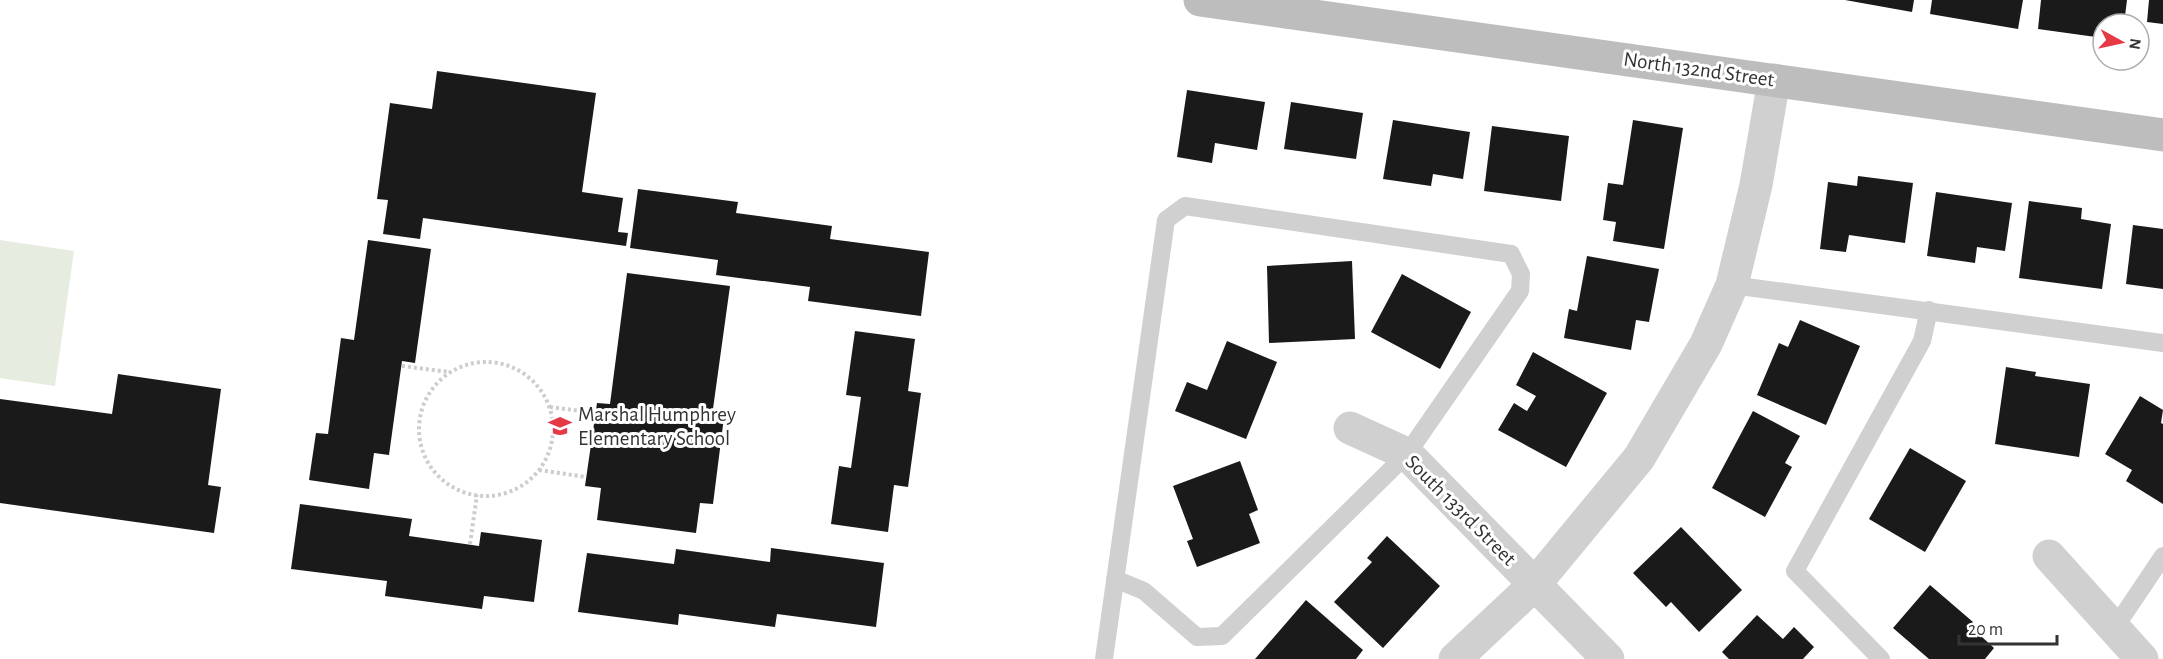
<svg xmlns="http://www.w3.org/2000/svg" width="2163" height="659" font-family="'Alegreya Sans',sans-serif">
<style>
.grass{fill:#e6ecdf}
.building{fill:#1a1a1a}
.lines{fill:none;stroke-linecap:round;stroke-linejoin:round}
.path{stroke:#cdcdcd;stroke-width:4;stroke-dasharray:3 3;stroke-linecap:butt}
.lane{stroke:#d0d0d0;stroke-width:18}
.street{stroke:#d0d0d0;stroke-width:33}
.secondary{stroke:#bdbdbd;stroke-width:33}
.labels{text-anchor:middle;stroke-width:6;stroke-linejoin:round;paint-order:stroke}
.street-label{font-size:21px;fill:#333;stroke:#fff}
.poi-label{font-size:21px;fill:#333;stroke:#fff;text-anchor:start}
</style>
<rect width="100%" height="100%" fill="#fff"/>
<polygon class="grass" points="0,240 74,251 55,386 0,378"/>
<g class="building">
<polygon points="1845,0 1914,0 1912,12"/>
<polygon points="1932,0 2023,0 2018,29 1930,14"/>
<polygon points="2041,0 2127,0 2124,24 2103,24 2103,38 2038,29"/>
<polygon points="2149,0 2163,0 2163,24 2147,22"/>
<polygon points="437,71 596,93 582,192 623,198 618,232 628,233 626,246 423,218 420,239 383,234 388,200 377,199 390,103 432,109"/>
<polygon points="1187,90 1265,102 1257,150 1215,143 1212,163 1177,157"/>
<polygon points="1291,102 1363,113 1356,159 1284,149"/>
<polygon points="1393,120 1470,132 1463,179 1433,174 1431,186 1383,179"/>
<polygon points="1633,120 1683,128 1664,249 1613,241 1616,222 1603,220 1608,183 1623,185"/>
<polygon points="1492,126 1569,136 1561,201 1484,191"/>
<polygon points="1858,176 1913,183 1905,243 1849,235 1846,252 1820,249 1828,182 1857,186"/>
<polygon points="638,189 738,202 736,213 832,226 830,239 929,252 921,316 808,301 810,287 716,275 718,260 630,248"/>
<polygon points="1936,192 2012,203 2005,251 1977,247 1975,263 1927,256"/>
<polygon points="2029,201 2082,208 2081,219 2111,224 2102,289 2019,278"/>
<polygon points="2133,225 2163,229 2163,289 2126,284"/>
<polygon points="368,240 431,249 415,363 402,361 389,455 374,453 369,489 309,480 316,433 328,434 341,338 354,340"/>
<polygon points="1587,256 1659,269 1649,322 1636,320 1631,350 1564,338 1569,309 1577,311"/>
<polygon points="1352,261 1355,339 1269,343 1267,266"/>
<polygon points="627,273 730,286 712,416 724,417 713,504 700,503 696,533 597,520 601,488 585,486 597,403 610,404"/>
<polygon points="1402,274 1471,312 1440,369 1371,332"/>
<polygon points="1800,320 1860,346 1826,425 1757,395 1779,343 1788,347"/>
<polygon points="855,331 915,339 908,391 921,393 908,487 894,485 888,532 831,524 839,466 851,468 861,397 846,395"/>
<polygon points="1227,341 1277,362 1246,439 1175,411 1187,382 1207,390"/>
<polygon points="1533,352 1607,393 1566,467 1498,430 1514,403 1527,411 1536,396 1516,385"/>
<polygon points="2006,367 2036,372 2035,376 2090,384 2079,457 1995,444"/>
<polygon points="118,374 221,389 208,485 221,487 214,533 0,503 0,399 112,414"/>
<polygon points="2140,396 2163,410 2161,423 2163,424 2163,504 2126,481 2132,470 2105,454"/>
<polygon points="1753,411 1800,436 1785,463 1792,467 1765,517 1712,488"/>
<polygon points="1910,448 1966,481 1925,552 1869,519"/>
<polygon points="1240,461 1258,510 1249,514 1260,543 1197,567 1187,541 1193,539 1173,486"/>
<polygon points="300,504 412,519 409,536 479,546 481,532 542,540 534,602 484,596 482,609 385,596 387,581 291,569"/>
<polygon points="1681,527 1742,590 1699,632 1671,602 1666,607 1633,573"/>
<polygon points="1387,536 1440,586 1383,648 1334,602 1372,562 1367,558"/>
<polygon points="771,548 884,563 876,627 777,614 775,627 679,614 678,625 578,612 587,553 674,564 676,549 770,562"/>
<polygon points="1930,585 1973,622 1970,626 1994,648 1985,659 1929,659 1893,628"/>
<polygon points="1306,600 1363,650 1356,659 1255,659"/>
<polygon points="1757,615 1783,639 1794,627 1814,647 1803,659 1729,659 1722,652"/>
</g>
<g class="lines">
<g class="path">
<circle cx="486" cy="429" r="67"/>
<polyline points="402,366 449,372"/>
<polyline points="550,407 596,413"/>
<polyline points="539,470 586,477"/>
<polyline points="470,544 477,495"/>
</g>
<g class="lane">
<polyline points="1732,285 2163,343"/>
<polyline points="2114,629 2163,556"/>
<polyline points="1104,659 1166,220 1185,206 1511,254 1521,274 1520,291 1407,454 1222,636 1197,637 1144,591 1115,579"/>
<polyline points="1881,659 1795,571 1922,341 1929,310"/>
</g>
<g class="street">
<polyline points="1350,428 1407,454 1608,659"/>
<polyline points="2049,556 2142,659"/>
<polyline points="1455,659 1535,584 1639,458 1706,344 1732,285 1756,185 1774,80"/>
</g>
<polyline class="secondary" points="1200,0 2163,135"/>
</g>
<defs>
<g id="school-bare" transform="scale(1.8)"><path d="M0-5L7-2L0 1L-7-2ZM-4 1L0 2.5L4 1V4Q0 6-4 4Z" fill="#e63946" stroke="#fff" stroke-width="2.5" paint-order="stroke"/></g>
</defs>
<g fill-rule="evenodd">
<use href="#school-bare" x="560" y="426"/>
</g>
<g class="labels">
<g class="street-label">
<text transform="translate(1699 69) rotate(8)" y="7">North 132nd Street</text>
<text transform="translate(1461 510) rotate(45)" y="7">South 133rd Street</text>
</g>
<g class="poi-label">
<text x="578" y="421">Marshal Humphrey<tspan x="578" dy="24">Elementary School</tspan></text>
</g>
</g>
<g transform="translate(2121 42) rotate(98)"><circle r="28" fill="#ffffff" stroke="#adadad" stroke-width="1.5"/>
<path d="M0-4.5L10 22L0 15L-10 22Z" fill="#e63946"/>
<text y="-9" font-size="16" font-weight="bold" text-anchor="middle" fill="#333333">N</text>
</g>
<path d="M1959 635v9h98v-9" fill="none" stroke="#333333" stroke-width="3"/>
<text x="1968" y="635" font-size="18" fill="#333333" stroke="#ffffff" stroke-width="4.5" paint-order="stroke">20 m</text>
</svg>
